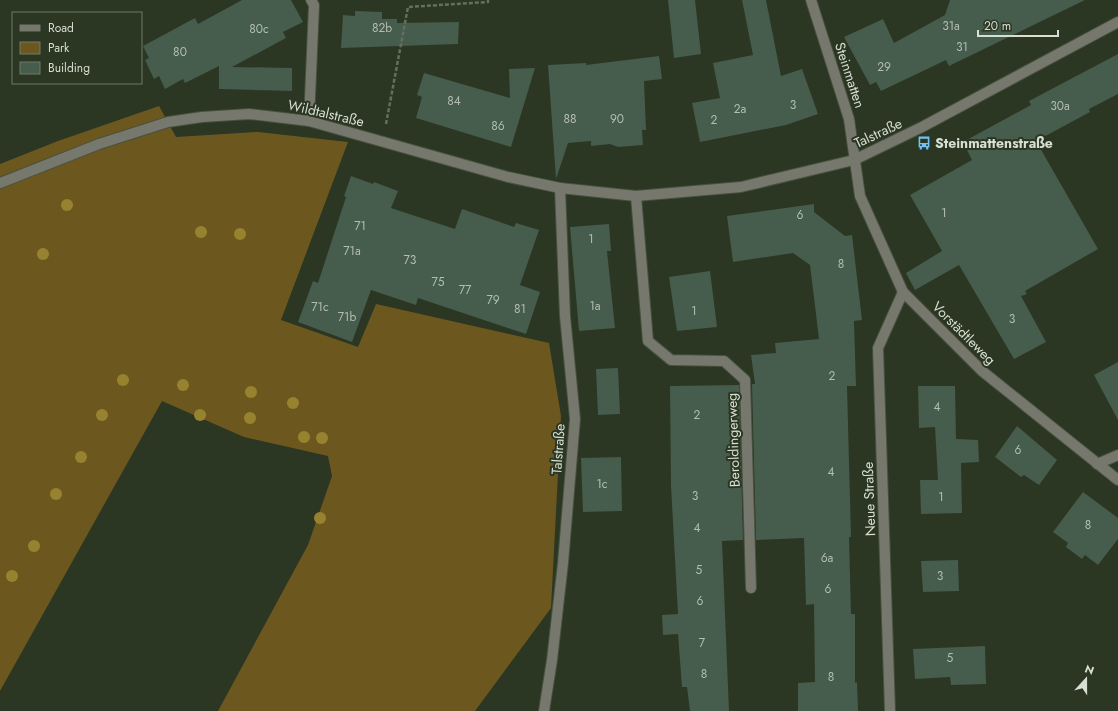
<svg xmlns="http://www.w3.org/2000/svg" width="1118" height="711" font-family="Jost,sans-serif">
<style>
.green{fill:#6c581f}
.building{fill:#465c4c}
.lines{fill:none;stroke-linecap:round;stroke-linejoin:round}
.minor-casing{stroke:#47513f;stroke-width:12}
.path{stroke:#656f5e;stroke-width:2.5;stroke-dasharray:4 2;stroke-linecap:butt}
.minor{stroke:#77786d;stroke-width:10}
.tree{fill:#97832f}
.labels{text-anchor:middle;stroke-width:4;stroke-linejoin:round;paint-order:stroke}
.number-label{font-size:12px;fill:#b3beb0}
.street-label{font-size:14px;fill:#d7ded2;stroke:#2b3623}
.poi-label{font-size:14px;font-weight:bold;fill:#d7ded2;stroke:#2b3623;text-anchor:start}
</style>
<rect width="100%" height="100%" fill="#2b3623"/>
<polygon class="green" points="159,106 176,137 258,132 348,142 281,320 358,347 376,304 549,343 561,416 551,608 475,711 218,711 308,545 332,476 328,456 244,437 162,401 0,691 0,164 58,141"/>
<g class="building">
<polygon points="242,0 291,0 303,22 283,32 286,38 232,67 292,68 292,91 219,89 219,66 185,83 183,79 165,89 159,76 154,79 145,60 149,58 143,46 195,18 198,24"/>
<polygon points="668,0 695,0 701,54 674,58"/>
<polygon points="742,0 766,0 781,76 802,69 818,114 786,125 700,142 692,103 720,98 713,63 753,55"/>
<polygon points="950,0 1085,0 949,66 946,60 881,91 876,82 870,85 844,37 883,19 894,43 945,15"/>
<polygon points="355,11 382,12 382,19 397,19 397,23 459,22 458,44 341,48 343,15 355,16"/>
<polygon points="1118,54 1118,94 1089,109 1090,112 1036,141 1098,249 1025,291 1027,294 1021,296 1046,342 1014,359 959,265 915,290 906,273 942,251 910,195 972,160 963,142 1031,105 1029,101"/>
<polygon points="659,56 662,79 644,81 646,130 642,130 643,145 618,147 610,144 591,146 591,141 568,143 556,179 548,65 586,63 586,65"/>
<polygon points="535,68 511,147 416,118 422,97 417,95 424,73 510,98 509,69"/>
<polygon points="351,176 373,184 374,182 398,191 391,208 455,229 462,209 514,227 516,223 539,230 520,285 540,292 526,334 418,298 416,305 371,290 352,342 298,322 313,281 318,283 346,197 344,196"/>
<polygon points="814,204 814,212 845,236 852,235 862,320 854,321 856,386 847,386 851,537 849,537 851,614 855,614 855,683 857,682 858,711 798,711 798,683 815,682 814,604 806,605 804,538 756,540 752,384 755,384 751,355 776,353 775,343 819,339 810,265 793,253 733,262 727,216"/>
<polygon points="609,224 611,251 607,251 615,328 579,331 570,227"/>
<polygon points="710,271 717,327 677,331 669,277"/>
<polygon points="1118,362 1118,420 1094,375"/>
<polygon points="618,368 620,414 598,415 596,369"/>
<polygon points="739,385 743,540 722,541 729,711 690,711 687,687 682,687 678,634 663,635 662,615 678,614 671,486 670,386"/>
<polygon points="918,386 955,386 956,439 978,440 979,462 961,463 962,513 921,514 920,480 938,480 935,427 919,428"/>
<polygon points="1017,426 1057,460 1039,485 1024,475 1021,477 995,457"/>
<polygon points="621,457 622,511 583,512 581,458"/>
<polygon points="1083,492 1118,518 1118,539 1098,565 1085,555 1082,559 1066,547 1068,543 1053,532"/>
<polygon points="958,560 959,591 923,592 921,561"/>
<polygon points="985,646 986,684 951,685 950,677 915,679 913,649"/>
</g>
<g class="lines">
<g class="minor-casing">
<g id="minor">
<polyline points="811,0 849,119 860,196 903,292 982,371 1118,480"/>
<polyline points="309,121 314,5 311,0"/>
<polyline points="0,183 99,144 168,122 202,117 249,114 309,121 508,177 560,188 636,196 741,187 854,160 922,127 1118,22"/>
<polyline points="636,196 648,341 671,360 724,361 745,380 751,588"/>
<polyline points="1097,464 1118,455"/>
<polyline points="544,711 552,660 563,563 575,419 565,316 560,188"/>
<polyline points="890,711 878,348 903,292"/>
</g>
</g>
<polyline class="path" points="386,124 408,7 488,2 488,0"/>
<use href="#minor" class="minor"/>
</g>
<g class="tree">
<circle cx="67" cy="205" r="6"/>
<circle cx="201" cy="232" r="6"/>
<circle cx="240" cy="234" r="6"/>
<circle cx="43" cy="254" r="6"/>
<circle cx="123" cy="380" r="6"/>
<circle cx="183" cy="385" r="6"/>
<circle cx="251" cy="392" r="6"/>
<circle cx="293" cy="403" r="6"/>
<circle cx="102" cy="415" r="6"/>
<circle cx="200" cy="415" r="6"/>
<circle cx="250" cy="418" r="6"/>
<circle cx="304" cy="437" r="6"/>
<circle cx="322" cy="438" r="6"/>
<circle cx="81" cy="457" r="6"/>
<circle cx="56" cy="494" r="6"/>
<circle cx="320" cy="518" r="6"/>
<circle cx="34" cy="546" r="6"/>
<circle cx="12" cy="576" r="6"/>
</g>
<defs>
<g id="bus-bare" transform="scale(1.08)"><path d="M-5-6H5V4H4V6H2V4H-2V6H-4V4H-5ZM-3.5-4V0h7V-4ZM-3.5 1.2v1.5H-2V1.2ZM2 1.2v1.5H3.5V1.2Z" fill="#73c1f5" stroke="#2b3623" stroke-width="2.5" paint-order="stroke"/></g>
</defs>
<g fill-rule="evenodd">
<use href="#bus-bare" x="924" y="143"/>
</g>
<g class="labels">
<g class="number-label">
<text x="951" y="30">31a</text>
<text x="382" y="32">82b</text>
<text x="259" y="33">80c</text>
<text x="962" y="51">31</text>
<text x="180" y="56">80</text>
<text x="884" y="71">29</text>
<text x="454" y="105">84</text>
<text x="793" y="109">3</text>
<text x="1060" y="110">30a</text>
<text x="740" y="113">2a</text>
<text x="570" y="123">88</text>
<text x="617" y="123">90</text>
<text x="714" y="124">2</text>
<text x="498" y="130">86</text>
<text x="944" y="217">1</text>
<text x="800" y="219">6</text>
<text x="360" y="230">71</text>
<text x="591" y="243">1</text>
<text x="352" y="255">71a</text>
<text x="410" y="264">73</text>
<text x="841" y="268">8</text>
<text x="438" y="286">75</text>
<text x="465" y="294">77</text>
<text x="493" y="304">79</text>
<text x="595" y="310">1a</text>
<text x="320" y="311">71c</text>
<text x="520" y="313">81</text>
<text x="694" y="315">1</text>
<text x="347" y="321">71b</text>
<text x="1012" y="323">3</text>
<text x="832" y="380">2</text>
<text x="937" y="411">4</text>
<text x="697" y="419">2</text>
<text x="1018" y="454">6</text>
<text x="831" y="476">4</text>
<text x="602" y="488">1c</text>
<text x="695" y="500">3</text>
<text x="941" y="501">1</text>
<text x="1088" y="529">8</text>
<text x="697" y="532">4</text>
<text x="827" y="562">6a</text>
<text x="699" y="574">5</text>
<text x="940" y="580">3</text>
<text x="828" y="593">6</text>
<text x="700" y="605">6</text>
<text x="702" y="647">7</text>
<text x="950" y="662">5</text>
<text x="704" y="678">8</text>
<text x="831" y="681">8</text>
</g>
<g class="street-label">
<text transform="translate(850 75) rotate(72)" y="5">Steinmatten</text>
<text transform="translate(326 113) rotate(13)" y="5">Wildtalstraße</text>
<text transform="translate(878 133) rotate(-25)" y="5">Talstraße</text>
<text transform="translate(964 333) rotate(45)" y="5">Vorstädtleweg</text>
<text transform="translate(733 440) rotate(-92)" y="5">Beroldingerweg</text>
<text transform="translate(558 449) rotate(-86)" y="5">Talstraße</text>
<text transform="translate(869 499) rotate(-92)" y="5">Neue Straße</text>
</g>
<g class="poi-label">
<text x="935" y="148">Steinmattenstraße</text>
</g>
</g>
<rect x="12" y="12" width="130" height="72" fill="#2b3623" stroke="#707969"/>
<rect x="20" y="25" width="20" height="6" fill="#77786d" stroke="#707969"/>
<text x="48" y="32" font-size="12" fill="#d7ded2">Road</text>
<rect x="20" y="42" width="20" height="12" fill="#6c581f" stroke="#707969"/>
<text x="48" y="52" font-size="12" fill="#d7ded2">Park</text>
<rect x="20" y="62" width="20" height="12" fill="#465c4c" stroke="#707969"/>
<text x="48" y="72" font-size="12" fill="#d7ded2">Building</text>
<g transform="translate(1086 679) rotate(21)" stroke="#2b3623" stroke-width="3" paint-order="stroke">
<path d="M0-3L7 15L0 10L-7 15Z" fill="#d7ded2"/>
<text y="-6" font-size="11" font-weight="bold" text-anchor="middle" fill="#d7ded2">N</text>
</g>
<path d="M978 30v6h80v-6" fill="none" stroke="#d7ded2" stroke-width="2"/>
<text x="984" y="30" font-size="12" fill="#d7ded2" stroke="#2b3623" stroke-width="3" paint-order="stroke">20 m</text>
</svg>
